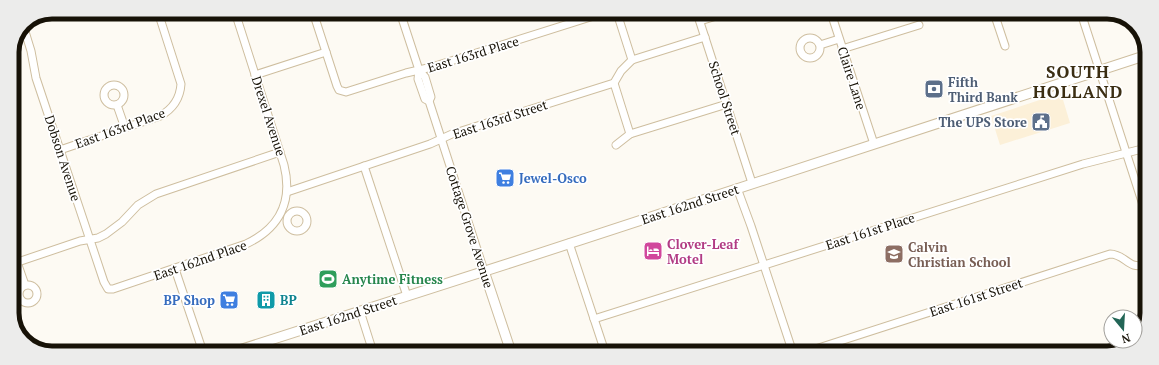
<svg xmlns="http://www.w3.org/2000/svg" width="1159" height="365" font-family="'PT Serif',serif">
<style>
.built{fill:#fcf0d8}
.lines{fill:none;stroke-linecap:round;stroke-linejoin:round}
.minor-casing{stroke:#cebe9f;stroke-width:9}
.major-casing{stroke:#cebe9f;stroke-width:11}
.minor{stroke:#fff;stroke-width:7}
.major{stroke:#fff;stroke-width:9}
.labels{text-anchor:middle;stroke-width:3.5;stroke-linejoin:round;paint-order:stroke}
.street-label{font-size:13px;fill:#171207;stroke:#fff}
.service-label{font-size:13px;font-weight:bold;fill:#4e5e75;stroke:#fff;text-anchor:start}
.shop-label{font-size:13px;font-weight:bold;fill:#366cbe;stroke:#fff;text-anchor:start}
.hotel-label{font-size:13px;font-weight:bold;fill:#b23c85;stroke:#fff;text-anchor:start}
.education-label{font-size:13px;font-weight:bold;fill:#785e54;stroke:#fff;text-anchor:start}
.leisure-label{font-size:13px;font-weight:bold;fill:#27864d;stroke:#fff;text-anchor:start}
.culture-label{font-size:13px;font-weight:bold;fill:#0d838f;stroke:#fff;text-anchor:start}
.district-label{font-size:17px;font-weight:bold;letter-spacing:1px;fill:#3b2e13;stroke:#fff}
.rim{fill:none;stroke:#171207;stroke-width:5}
</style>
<rect width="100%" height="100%" fill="#fdfaf3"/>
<polygon class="built" points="1061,93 1070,123 1000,145 991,116"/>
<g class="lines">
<g class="minor-casing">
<g id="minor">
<polyline points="313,12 337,86 339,90 346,92 406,73 432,67 603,13"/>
<polyline points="400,12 419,70 418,79 425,99 429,101 484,271"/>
<polyline points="617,13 632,60"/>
<polyline points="697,13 752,183"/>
<polyline points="831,13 874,144"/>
<polyline points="994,13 1005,46"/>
<polyline points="1081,13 1146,214"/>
<polyline points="102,14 107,12"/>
<polyline points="700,21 726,13"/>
<path d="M23,25L31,51L36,78L104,282L108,289H113L246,244C280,228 293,201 284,165L235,12"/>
<circle cx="810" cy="48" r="10"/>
<polyline points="820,45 839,39"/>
<polyline points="842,49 919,25"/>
<polyline points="419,70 425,77 431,97 429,101"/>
<polyline points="255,75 326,52"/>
<polyline points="614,83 630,134"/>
<circle cx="114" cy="95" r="10"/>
<polyline points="117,105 125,128"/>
<polyline points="616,145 630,134 727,104"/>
<path d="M60,150L160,116C173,109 180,99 181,84L158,12"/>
<polyline points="364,166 407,296"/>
<polyline points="737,188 751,226 793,353"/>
<polyline points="287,192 430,144 452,134 614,83 621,71 632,60 705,37"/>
<circle cx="297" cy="221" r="10"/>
<polyline points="569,243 605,352"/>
<polyline points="12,248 25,285"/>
<polyline points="12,264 80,241 98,238 106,234 122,222 138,205 156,194 280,152"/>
<polyline points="175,269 203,352"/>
<circle cx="28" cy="294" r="9"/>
<polyline points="360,311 373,352"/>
<polyline points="594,319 1083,164 1146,148"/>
<path d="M803,353L1110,254C1126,254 1128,271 1146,264"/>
<polyline points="1106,353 1133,343"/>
</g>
</g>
<g class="major-casing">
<g id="major">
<polyline points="484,271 511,352"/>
<polyline points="233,352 510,263 1147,55"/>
</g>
</g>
<use href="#minor" class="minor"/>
<use href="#major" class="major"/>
</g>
<defs>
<g id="bank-square" transform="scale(1)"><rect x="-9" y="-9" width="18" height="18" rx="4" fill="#5c6f8a" stroke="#fff"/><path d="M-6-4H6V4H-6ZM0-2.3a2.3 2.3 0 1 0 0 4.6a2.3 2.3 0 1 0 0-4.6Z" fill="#fff"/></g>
<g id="civic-square" transform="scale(1)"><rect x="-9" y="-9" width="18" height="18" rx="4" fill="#5c6f8a" stroke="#fff"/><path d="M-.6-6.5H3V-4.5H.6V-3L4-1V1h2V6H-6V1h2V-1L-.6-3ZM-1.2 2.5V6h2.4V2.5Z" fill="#fff"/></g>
<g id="supermarket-square" transform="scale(1)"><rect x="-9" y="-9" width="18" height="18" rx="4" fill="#3f7fe0" stroke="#fff"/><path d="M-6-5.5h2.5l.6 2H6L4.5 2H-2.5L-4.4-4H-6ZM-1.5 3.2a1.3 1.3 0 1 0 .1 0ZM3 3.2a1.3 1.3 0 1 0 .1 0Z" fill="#fff"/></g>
<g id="hotel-square" transform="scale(1)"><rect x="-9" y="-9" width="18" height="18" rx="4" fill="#d1479c" stroke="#fff"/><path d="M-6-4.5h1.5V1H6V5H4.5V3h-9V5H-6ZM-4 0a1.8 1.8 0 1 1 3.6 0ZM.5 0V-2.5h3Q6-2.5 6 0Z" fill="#fff"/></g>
<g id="school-square" transform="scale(1)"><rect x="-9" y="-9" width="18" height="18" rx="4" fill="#8d6e63" stroke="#fff"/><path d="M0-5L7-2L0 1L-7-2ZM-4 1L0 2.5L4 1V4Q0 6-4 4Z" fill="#fff"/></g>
<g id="stadium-square" transform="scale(1)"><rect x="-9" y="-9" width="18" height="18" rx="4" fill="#2e9e5b" stroke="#fff"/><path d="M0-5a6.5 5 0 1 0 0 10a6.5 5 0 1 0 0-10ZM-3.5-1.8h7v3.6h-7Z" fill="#fff"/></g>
<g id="building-square" transform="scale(1)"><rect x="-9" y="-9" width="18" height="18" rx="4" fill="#0f9aa8" stroke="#fff"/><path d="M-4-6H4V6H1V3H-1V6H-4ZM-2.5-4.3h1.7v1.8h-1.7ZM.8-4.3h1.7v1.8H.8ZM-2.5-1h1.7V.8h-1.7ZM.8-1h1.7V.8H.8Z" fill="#fff"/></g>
</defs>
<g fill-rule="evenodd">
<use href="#bank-square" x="934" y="89"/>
<use href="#civic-square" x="1041" y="122"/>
<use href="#supermarket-square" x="505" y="178"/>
<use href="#hotel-square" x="653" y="251"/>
<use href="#school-square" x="894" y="254"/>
<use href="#stadium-square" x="328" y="279"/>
<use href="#supermarket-square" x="229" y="300"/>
<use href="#building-square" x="266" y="300"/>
</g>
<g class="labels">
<g class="street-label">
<text transform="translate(473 54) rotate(-17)" y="5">East 163rd Place</text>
<text transform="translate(852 78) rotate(72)" y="5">Claire Lane</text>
<text transform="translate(725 98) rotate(72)" y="5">School Street</text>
<text transform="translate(269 116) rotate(72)" y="5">Drexel Avenue</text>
<text transform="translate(500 119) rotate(-18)" y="5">East 163rd Street</text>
<text transform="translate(120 128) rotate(-20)" y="5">East 163rd Place</text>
<text transform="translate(63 158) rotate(72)" y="5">Dobson Avenue</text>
<text transform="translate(690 204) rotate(-18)" y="5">East 162nd Street</text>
<text transform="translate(470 227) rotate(72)" y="5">Cottage Grove Avenue</text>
<text transform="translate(870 231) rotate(-18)" y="5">East 161st Place</text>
<text transform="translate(200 260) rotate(-19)" y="5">East 162nd Place</text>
<text transform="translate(976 297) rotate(-18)" y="5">East 161st Street</text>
<text transform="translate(348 315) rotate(-18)" y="5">East 162nd Street</text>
</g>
<g class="service-label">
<text x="948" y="87">Fifth<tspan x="948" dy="15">Third Bank</tspan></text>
<text x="1027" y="127" text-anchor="end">The UPS Store</text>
</g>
<g class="shop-label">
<text x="519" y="183">Jewel-Osco</text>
<text x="215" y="305" text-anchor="end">BP Shop</text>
</g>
<g class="hotel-label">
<text x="667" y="249">Clover-Leaf<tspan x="667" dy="15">Motel</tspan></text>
</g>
<g class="education-label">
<text x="908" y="252">Calvin<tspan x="908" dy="15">Christian School</tspan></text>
</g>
<g class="leisure-label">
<text x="342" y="284">Anytime Fitness</text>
</g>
<g class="culture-label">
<text x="280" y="305">BP</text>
</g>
<g class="district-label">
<text x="1078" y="78">SOUTH<tspan x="1078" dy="20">HOLLAND</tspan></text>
</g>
</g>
<path d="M0 0H1159V365H0ZM52 19H1107A33 33 0 0 1 1140 52V313A33 33 0 0 1 1107 346H52A33 33 0 0 1 19 313V52A33 33 0 0 1 52 19Z" fill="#ececeb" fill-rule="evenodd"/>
<path class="rim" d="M52 19H1107A33 33 0 0 1 1140 52V313A33 33 0 0 1 1107 346H52A33 33 0 0 1 19 313V52A33 33 0 0 1 52 19Z"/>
<g transform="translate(1123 329) rotate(162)"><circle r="19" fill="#ffffff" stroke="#a2a09c"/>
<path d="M0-3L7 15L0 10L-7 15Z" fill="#226556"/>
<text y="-6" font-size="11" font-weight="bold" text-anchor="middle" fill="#171207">N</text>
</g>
</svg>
